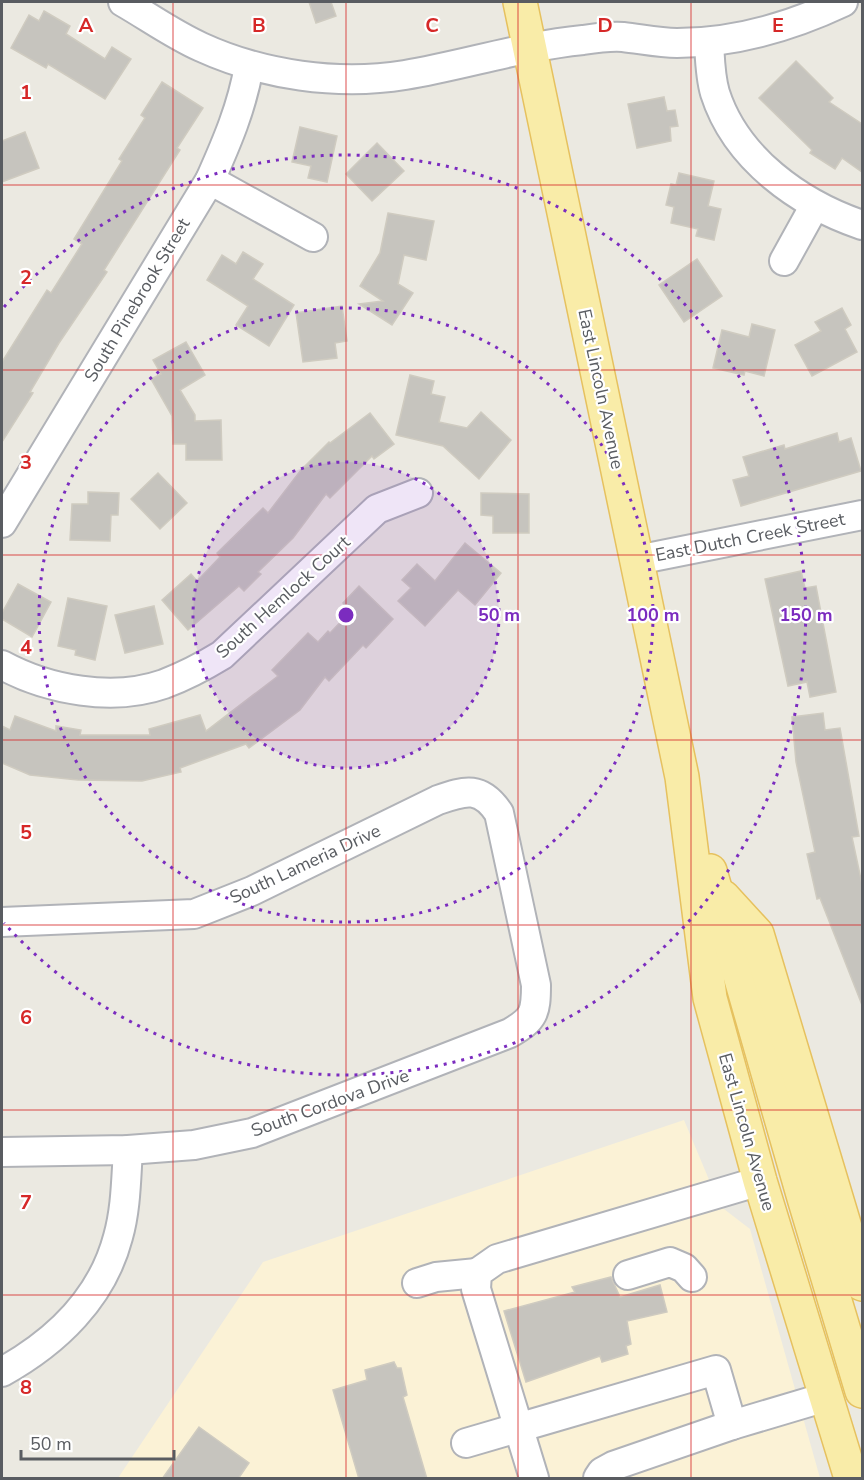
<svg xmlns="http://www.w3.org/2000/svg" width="864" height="1480" font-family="'Nunito Sans',sans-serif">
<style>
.commercial{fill:#fbf2d6}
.building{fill:#c6c4be;stroke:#cfcbc0;stroke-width:1.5}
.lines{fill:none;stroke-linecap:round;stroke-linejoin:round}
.minor-casing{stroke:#b1b3b8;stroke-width:32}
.major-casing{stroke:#e6c15f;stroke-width:36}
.minor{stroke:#fff;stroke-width:28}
.major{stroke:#f9eca8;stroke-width:33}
.grid{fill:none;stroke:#d62828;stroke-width:1.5;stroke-opacity:0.55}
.ring{fill:none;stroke:#7b2cbf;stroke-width:3;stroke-dasharray:3 6}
.labels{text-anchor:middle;stroke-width:4.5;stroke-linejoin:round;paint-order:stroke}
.street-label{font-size:18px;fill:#595c61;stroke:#fff}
.grid-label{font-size:20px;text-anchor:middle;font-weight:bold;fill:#d62828;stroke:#fff;stroke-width:4.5;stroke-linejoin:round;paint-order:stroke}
.centre{fill:#7b2cbf;stroke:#fff;stroke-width:3}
.ring-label{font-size:18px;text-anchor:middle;font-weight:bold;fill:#7b2cbf;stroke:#fff;stroke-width:4.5;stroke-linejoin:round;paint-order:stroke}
</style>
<rect width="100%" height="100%" fill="#ebe9e1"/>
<polygon class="commercial" points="684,1120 720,1206 750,1229 820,1478 118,1478 263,1262"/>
<g class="building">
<polygon points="309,2 331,2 336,16 316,23"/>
<polygon points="44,11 70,26 66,34 105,59 112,47 131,59 105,99 48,64 46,68 11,48 29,15 39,21"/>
<polygon points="796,61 833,98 829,102 862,124 862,172 842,158 835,169 810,153 812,150 759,98"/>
<polygon points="162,82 203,108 177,148 180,150 104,270 107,272 59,343 30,392 33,393 2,442 2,362 47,290 51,293 82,244 74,239 122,161 119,159 145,118 141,115"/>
<polygon points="664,97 667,111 675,110 678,126 670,127 671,141 637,148 628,104"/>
<polygon points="300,127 337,136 327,182 308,178 311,166 292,162"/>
<polygon points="25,132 39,168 2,182 2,141"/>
<polygon points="377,143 404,171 372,201 346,174"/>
<polygon points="679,173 714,181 708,206 721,209 714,240 696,236 698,229 671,223 674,207 666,205 671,184 676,185"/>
<polygon points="388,213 434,221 426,260 404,255 398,284 413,293 392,325 359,304 383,301 360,286 380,253"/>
<polygon points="243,252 263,264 253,279 294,305 269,346 236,325 248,306 207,280 222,255 236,264"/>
<polygon points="697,259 722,296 684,322 659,285"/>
<polygon points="342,306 347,341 335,343 337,358 303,362 296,313"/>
<polygon points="842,308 851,325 845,329 857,352 812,376 795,345 821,331 815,322"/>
<polygon points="752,324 775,330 764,376 745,371 744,375 713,368 722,330 749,337"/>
<polygon points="186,342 205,375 180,390 195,415 195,421 221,420 222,460 186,460 186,444 173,444 172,416 151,379 161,374 153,360"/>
<polygon points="410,375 434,381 431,394 445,397 439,422 467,428 481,412 511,440 479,479 443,446 396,435"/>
<polygon points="370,413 394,444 374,459 372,456 330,498 326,494 293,538 258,572 261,574 244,591 239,586 188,630 162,600 191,574 197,581 220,557 217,553 263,508 268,513 301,470 329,442 330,443"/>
<polygon points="837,433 839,442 851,438 861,471 741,506 733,480 749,476 743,457 784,445 785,449"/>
<polygon points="158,473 187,503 160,529 131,499"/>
<polygon points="88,492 119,493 118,515 111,515 110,541 70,540 72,504 88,504"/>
<polygon points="481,493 529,494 529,533 493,533 493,516 481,515"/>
<polygon points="465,543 501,573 475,605 458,590 425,626 398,601 411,588 402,580 417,564 435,581"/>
<polygon points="801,571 805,588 816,586 836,692 810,697 807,682 788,686 765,579"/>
<polygon points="18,584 51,602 32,637 2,619 2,613"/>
<polygon points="359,586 393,619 366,648 363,645 329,681 325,677 300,710 249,748 246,744 180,768 181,772 142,781 78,780 30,775 2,763 2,726 10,730 15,716 56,731 56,726 81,730 80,735 150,735 149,729 200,715 206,731 278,676 272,670 308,633 318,642 328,631 330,633 351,611 343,603"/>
<polygon points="68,598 107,606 95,660 75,655 76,650 58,646"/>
<polygon points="154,606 163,644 125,653 115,615"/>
<polygon points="823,713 825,730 840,728 859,836 852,837 862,884 862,1005 820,898 817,899 807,854 815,852 796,762 792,717"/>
<polygon points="611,1277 620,1297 660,1285 667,1312 627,1321 631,1344 626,1346 628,1354 602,1362 600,1356 526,1382 504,1311 575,1292 572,1287"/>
<polygon points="394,1362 397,1368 401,1368 407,1395 403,1397 427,1479 359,1479 333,1390 367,1380 365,1370"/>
<polygon points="199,1427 249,1463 238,1479 162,1479"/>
</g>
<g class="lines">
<g class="minor-casing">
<g id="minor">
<path d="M123,2C149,17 174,35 201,47C262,75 338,86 405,75C465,65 522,46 583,40C596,38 610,36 623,37C641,39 659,43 677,43C734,43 792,26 843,2"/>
<path d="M709,42C710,59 710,76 715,93C736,159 800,204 862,225"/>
<polyline points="210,180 313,237"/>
<polyline points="784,261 815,205"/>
<path d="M2,523L210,180C227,142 242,107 249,66"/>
<polyline points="637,560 862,515"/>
<path d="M2,665C48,690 113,702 164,684C185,676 204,666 222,655L377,509L418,493"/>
<path d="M2,922L194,914L252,891L438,800C466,790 481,786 499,813L536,985C536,1013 534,1019 510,1033L252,1133L194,1145L128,1150L2,1152"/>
<polyline points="628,1275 670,1262 684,1268 692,1277"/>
<polyline points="417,1283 436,1277 477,1273"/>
<path d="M2,1372C56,1342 102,1298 118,1237C126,1209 126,1179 128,1150"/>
<polyline points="466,1443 716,1370 732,1425 826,1397"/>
<polyline points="534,1478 476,1289 477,1273 497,1259 760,1181"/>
<polyline points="598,1478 602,1472 613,1466 732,1425"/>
</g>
</g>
<g class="major-casing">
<g id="major">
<polyline points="520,2 682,777 710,998 760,1181 851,1478"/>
<polyline points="710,871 804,1198 862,1391"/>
<polyline points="723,897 757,934 862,1284"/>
</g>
</g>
<use href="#minor" class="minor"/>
<use href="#major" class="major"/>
</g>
<path class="grid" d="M173,2V1478M346,2V1478M518,2V1478M691,2V1478M2,185H862M2,370H862M2,555H862M2,740H862M2,925H862M2,1110H862M2,1295H862"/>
<circle cx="346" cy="615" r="153" fill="#7b2cbf" fill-opacity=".12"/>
<g class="ring">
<circle cx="346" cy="615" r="153"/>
<circle cx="346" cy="615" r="307"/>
<path d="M4 307A460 460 0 1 1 4 923"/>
</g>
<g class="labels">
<g class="street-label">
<text transform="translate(137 300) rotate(-59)" y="6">South Pinebrook Street</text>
<text transform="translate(601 389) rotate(78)" y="6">East Lincoln Avenue</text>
<text transform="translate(750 537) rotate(-11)" y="6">East Dutch Creek Street</text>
<text transform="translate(283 597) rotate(-42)" y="6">South Hemlock Court</text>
<text transform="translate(305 864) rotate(-25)" y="6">South Lameria Drive</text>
<text transform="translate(330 1103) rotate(-20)" y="6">South Cordova Drive</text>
<text transform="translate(747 1132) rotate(74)" y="6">East Lincoln Avenue</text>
</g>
</g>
<g class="grid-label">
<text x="86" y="32">A</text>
<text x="259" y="32">B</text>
<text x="432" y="32">C</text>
<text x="605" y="32">D</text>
<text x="778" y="32">E</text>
<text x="26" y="99">1</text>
<text x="26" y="284">2</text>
<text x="26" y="469">3</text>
<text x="26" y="654">4</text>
<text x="26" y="839">5</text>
<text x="26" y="1024">6</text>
<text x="26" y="1209">7</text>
<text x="26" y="1394">8</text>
</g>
<circle cx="346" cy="615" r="9" class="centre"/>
<g class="ring-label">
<text x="499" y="621">50 m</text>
<text x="653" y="621">100 m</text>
<text x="806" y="621">150 m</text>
</g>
<rect width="864" height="1480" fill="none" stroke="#595c61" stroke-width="6"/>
<path d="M21 1450v9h153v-9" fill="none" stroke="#595c61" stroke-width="3"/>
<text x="30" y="1450" font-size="18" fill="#595c61" stroke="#ffffff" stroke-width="4.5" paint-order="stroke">50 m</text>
</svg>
